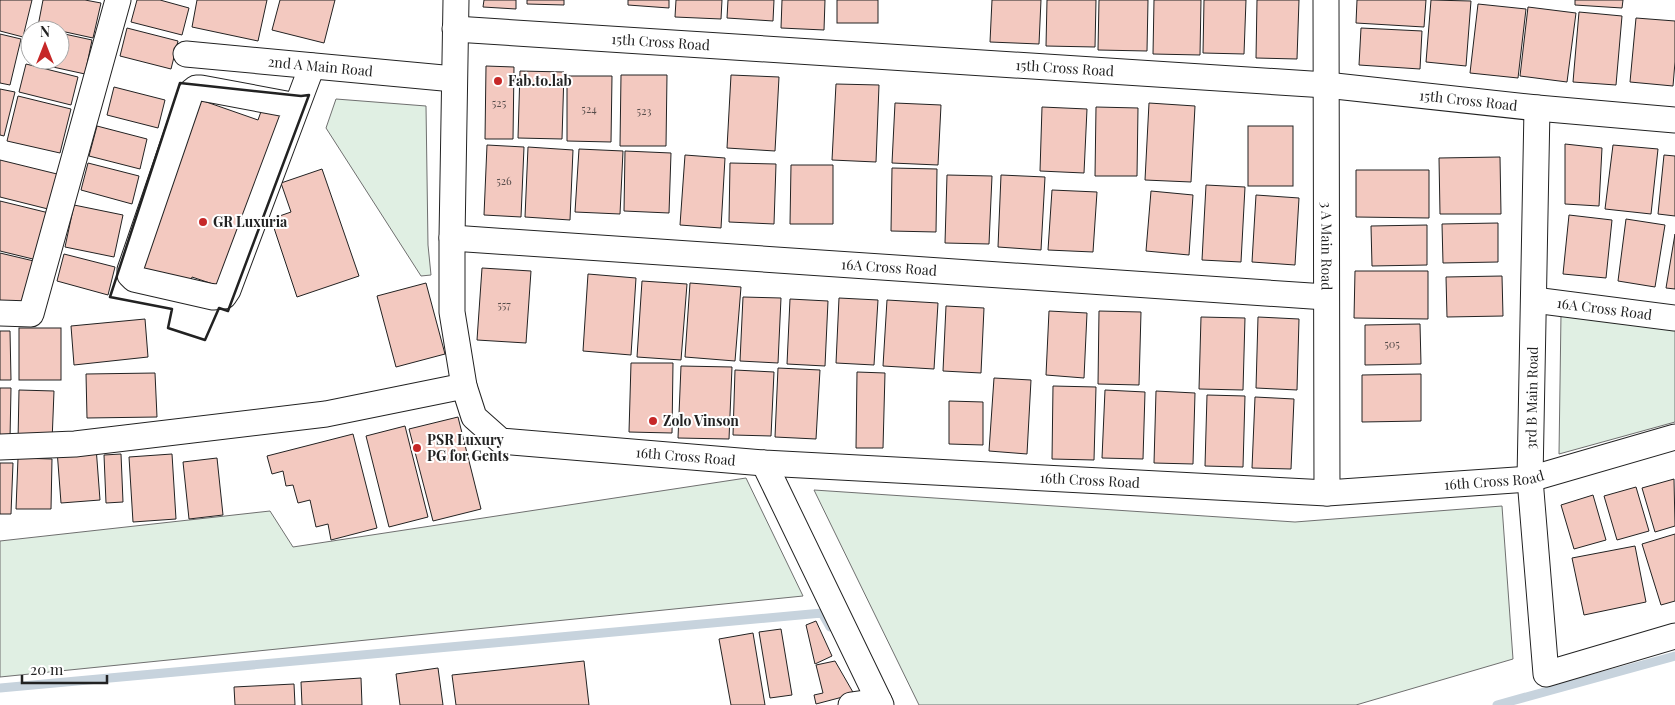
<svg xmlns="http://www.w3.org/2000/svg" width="1675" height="705" font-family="'Playfair Display',serif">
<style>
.green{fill:#e0efe3;stroke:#6f6f6f}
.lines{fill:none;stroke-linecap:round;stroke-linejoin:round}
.stream{stroke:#c7d3dd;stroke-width:9}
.building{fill:#f3c9c0;stroke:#222}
.minor-casing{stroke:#222;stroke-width:27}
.minor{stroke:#fff;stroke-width:25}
.wall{stroke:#222;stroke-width:2.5}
.poi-dot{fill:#c62828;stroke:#fff;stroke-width:2}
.labels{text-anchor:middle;stroke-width:4;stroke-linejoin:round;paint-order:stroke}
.number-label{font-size:11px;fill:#564c4a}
.street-label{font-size:14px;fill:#222;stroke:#fff}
.poi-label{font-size:14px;font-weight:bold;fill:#222;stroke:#fff;text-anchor:start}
</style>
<rect width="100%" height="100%" fill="#fff"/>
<g class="green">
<polygon points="336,99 426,106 428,245 431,275 421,276 326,128"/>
<polygon points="1561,314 1675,329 1675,422 1559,454"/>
<polygon points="746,478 803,596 0,677 0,541 270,511 293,547"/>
<polygon points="814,490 1295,522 1502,506 1513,659 1356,705 919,705"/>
</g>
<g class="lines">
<g class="stream">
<polyline points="0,688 822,613 830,627"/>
<polyline points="1497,705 1675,656"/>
</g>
</g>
<g class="building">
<polygon points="0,0 32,0 23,37 0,31"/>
<polygon points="43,0 85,0 101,3 93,38 38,26"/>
<polygon points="137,0 160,0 189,8 182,35 131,22"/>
<polygon points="197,0 267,0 258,41 192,27"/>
<polygon points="280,0 335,0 324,43 272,30"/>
<polygon points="484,0 516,0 516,9 483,7"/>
<polygon points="527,0 564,0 564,5 527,4"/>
<polygon points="628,0 669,0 669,8 628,5"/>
<polygon points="676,0 722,0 721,19 675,17"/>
<polygon points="728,0 774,0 773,21 727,18"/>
<polygon points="782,0 825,0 824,30 781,28"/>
<rect x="837" y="0" width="41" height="23"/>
<polygon points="992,0 1041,0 1039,44 990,42"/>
<polygon points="1047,0 1096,0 1095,47 1046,46"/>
<polygon points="1099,0 1148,0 1147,51 1098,50"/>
<polygon points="1154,0 1201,0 1200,55 1153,54"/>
<polygon points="1204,0 1246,0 1244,54 1203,53"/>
<polygon points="1257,0 1299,0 1297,59 1256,58"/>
<polygon points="1357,0 1426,0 1424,27 1356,23"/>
<polygon points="1431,0 1471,1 1466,66 1426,62"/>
<polygon points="1575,0 1623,0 1622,8 1575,5"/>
<polygon points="1478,4 1526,9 1518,78 1470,73"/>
<polygon points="1528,7 1576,13 1567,82 1520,76"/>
<polygon points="1579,12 1622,16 1616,85 1573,82"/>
<polygon points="1636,18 1675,21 1675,62 1673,86 1630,82"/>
<polygon points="127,28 178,41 171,69 120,56"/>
<polygon points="1361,28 1422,31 1420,69 1359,65"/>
<polygon points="60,33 92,40 85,74 30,62 31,60 60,60"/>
<polygon points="0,34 21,39 10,85 0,83"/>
<polygon points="26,64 78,77 71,105 19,92"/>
<polygon points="486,66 514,67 513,139 485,139"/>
<polygon points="520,71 564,72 562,139 518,138"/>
<polygon points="621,75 667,75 666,146 620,146"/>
<polygon points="731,75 779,77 775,151 727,148"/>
<polygon points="567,76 612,76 611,142 567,141"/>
<polygon points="836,84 879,85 876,162 832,160"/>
<polygon points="114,87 165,100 158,128 107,115"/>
<polygon points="0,89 15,92 4,136 0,135"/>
<polygon points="18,96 71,109 60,153 7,141"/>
<polygon points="195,98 258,120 263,106 287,115 225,288 192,277 189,287 135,268"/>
<polygon points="895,103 941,105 938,165 892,163"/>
<polygon points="1149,103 1195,106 1191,182 1145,180"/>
<polygon points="1042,107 1087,109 1084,173 1040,171"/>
<polygon points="1096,107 1138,108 1137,176 1095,176"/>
<polygon points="97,126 147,139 140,169 89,156"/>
<rect x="1248" y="126" width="45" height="60"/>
<polygon points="1565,144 1602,148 1599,206 1565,204"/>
<polygon points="487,145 524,147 521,217 484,215"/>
<polygon points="1613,145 1658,149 1651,214 1605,209"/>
<polygon points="528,147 573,150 570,220 525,217"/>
<polygon points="579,149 623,151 620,214 575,212"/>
<polygon points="625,151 671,153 669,213 624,211"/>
<polygon points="685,155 725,158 721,228 680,225"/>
<polygon points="1664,155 1675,156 1675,216 1658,214"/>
<polygon points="1500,157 1501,214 1440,214 1439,158"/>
<polygon points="0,160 57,174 48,209 0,197"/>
<polygon points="88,163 139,176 132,204 81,190"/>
<polygon points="730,163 776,164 774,224 729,222"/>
<polygon points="791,165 833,165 833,224 790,224"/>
<polygon points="892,168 937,169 936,232 891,231"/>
<polygon points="322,169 359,276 297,297 271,219 291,212 281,183"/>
<polygon points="1356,170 1429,170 1429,218 1356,217"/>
<polygon points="947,175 992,176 989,244 945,243"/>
<polygon points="1001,175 1045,177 1041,250 998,247"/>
<polygon points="1206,185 1245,187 1241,262 1202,260"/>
<polygon points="1052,190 1097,192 1093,252 1048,250"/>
<polygon points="1151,191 1193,195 1189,255 1146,251"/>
<polygon points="1256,195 1299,198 1295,265 1252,262"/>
<polygon points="0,201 49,213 37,260 0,251"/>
<polygon points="74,205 123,215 114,257 65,247"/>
<polygon points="1569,215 1612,220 1606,278 1563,274"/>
<polygon points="1626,219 1665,225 1655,287 1618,281"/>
<polygon points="1498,223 1498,262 1443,263 1442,224"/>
<polygon points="1427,225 1427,265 1372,266 1371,226"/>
<polygon points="1675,234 1675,289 1666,288"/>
<polygon points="0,253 38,262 27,309 0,308"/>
<polygon points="64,254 115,267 108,295 57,281"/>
<polygon points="482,268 531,271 526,343 477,340"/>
<polygon points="1355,271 1428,271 1428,319 1354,318"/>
<polygon points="588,274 636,278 631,355 583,351"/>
<polygon points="1502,276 1503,316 1447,317 1446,277"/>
<polygon points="642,281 687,284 681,360 637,357"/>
<polygon points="426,283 445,354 396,367 377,296"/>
<polygon points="690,283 741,287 735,361 685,357"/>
<polygon points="743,297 781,298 778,363 740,361"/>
<polygon points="839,298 878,300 874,365 836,363"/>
<polygon points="790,299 828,301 825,366 787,364"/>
<polygon points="887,300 938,303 934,369 883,366"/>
<polygon points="946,306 984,308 981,373 943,371"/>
<polygon points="1049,311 1087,313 1084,378 1046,375"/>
<polygon points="1099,311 1141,312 1139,385 1098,384"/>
<polygon points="1201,317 1245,318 1243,390 1199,389"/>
<polygon points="1258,317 1299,319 1297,390 1256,388"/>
<polygon points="145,319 148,357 74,365 71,326"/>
<polygon points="1420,324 1421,364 1365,365 1365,325"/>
<rect x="19" y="328" width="42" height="52"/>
<polygon points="0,331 10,331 11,380 0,380"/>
<polygon points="631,363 673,363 672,433 629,432"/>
<polygon points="681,366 732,367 729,439 678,438"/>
<polygon points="778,368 820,370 816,439 775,437"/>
<polygon points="735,370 774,372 771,436 733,435"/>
<polygon points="857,372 885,373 883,448 856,448"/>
<polygon points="155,373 157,417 87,418 86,374"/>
<polygon points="1421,374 1421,421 1362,422 1362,375"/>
<polygon points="994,378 1031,380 1027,454 989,451"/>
<polygon points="1053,386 1096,387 1094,460 1052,459"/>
<polygon points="0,388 11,388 10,439 0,439"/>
<polygon points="19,390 54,391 52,442 18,441"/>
<polygon points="1105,390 1145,392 1143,459 1102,458"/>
<polygon points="1156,391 1195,393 1193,464 1154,463"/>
<polygon points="1207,395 1245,396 1243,467 1205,466"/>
<polygon points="1255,397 1294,399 1291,469 1252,468"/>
<polygon points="949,401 983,402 983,445 949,444"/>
<polygon points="458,417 481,509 433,521 409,429"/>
<polygon points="405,426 428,517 389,527 366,436"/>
<polygon points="353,434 377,528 331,540 328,524 316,527 310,500 298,503 293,485 286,486 283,471 272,474 267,456"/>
<polygon points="96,447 100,500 61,503 57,450"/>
<polygon points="121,454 123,502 106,503 104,455"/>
<polygon points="172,454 176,519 133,522 129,457"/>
<polygon points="18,458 52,459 51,509 16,509"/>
<polygon points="217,458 223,515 189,519 183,462"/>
<polygon points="0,463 13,463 11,514 0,514"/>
<polygon points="1674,479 1675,526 1655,532 1642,488"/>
<polygon points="1636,487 1649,531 1617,540 1604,496"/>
<polygon points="1593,495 1606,540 1574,549 1561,505"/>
<polygon points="1675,534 1675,601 1661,605 1642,544"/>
<polygon points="1635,546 1646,602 1584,615 1572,558"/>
<polygon points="816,621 832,656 815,664 806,625"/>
<polygon points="781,629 792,695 770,698 759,632"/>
<polygon points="753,633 765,705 731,705 719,639"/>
<polygon points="584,661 589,705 456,705 452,675"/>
<polygon points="835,661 854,694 816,704 814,695 823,693 816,665"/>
<polygon points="438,668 443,705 400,705 396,674"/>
<polygon points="361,678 362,705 302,705 301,682"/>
<polygon points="294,684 295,705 235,705 234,687"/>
</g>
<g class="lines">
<g class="minor-casing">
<g id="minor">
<path id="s1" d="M456,0L452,238V312L464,386L474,417L501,441L764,463L1327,493L1530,479L1675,437"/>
<path id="s2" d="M1326,0L1327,493"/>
<path id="s3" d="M455,29L1326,85L1537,108L1675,120"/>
<path id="s4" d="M186,54L454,79"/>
<polyline points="297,106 201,88 196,88 191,92 130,270 130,275 134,279 213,297 224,296 228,290 312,66"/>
<polyline points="1537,108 1530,479 1546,674 1675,636"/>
<path id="s5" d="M452,238L1326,297"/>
<path id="s6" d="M1534,300L1675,318"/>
<polyline points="0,313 31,314 118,0"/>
<polyline points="0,447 75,444 326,414 464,386"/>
<polyline points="764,463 881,705"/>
<polyline points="851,705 879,701"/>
</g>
</g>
<use href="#minor" class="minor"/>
<polygon class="wall" points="180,83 301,96 309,95 228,311 219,308 205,340 168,328 172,309 110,297"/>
</g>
<g class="poi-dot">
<circle cx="498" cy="81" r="5"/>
<circle cx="203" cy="222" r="5"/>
<circle cx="653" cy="421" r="5"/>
<circle cx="417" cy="448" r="5"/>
</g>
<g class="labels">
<g class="number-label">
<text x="499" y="107">525</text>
<text x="589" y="113">524</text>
<text x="644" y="115">523</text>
<text x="504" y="185">526</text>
<text x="504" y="309">557</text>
<text x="1392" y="348">505</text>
</g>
<g class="street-label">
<text dy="5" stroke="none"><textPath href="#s3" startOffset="206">15th Cross Road</textPath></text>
<text dy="5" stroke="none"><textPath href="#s4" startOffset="135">2nd A Main Road</textPath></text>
<text dy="5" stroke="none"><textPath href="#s3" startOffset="611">15th Cross Road</textPath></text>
<text dy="5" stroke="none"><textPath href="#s3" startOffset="1016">15th Cross Road</textPath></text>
<text dy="5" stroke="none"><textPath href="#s2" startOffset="246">3 A Main Road</textPath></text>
<text dy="5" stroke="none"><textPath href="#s5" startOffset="438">16A Cross Road</textPath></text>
<text dy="5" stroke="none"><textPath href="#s6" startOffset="71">16A Cross Road</textPath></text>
<text transform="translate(1532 398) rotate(-89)" y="5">3rd B Main Road</text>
<text dy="5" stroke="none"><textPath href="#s1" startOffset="641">16th Cross Road</textPath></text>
<text dy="5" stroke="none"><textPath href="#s1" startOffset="1451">16th Cross Road</textPath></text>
<text dy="5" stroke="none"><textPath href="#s1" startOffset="1046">16th Cross Road</textPath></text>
</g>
<g class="poi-label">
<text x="508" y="86">Fab.to.lab</text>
<text x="213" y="227">GR Luxuria</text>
<text x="663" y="426">Zolo Vinson</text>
<text x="427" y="445">PSR Luxury<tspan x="427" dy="16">PG for Gents</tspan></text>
</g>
</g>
<g transform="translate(45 45)"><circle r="24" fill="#ffffff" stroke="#a7a7a7"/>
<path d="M0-4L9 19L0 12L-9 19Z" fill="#c62828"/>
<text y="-8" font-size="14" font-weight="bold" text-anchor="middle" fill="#222222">N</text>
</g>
<path d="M22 675v8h85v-8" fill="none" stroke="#222222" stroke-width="2.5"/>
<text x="30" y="675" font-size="15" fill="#222222" stroke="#ffffff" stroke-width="4" paint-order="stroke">20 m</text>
</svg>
